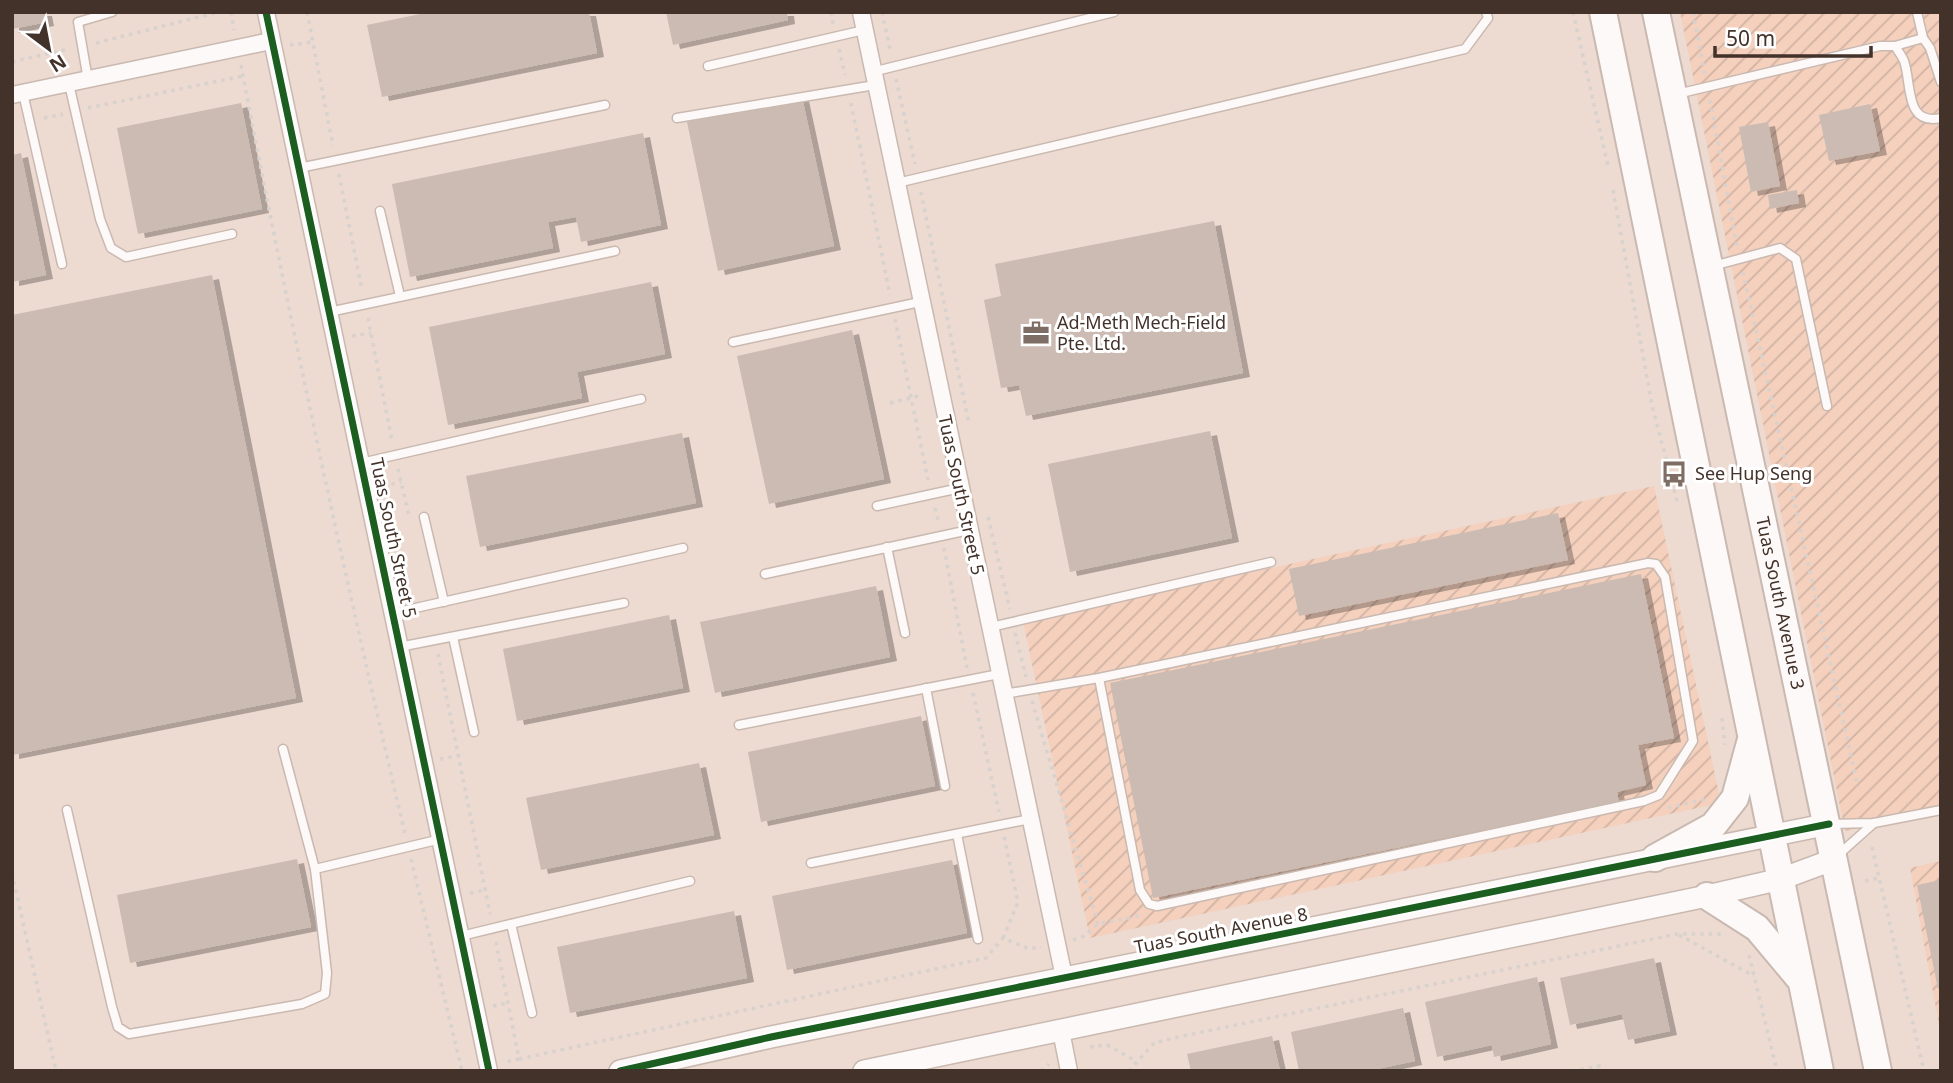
<svg xmlns="http://www.w3.org/2000/svg" width="1953" height="1083" font-family="'Noto Sans',sans-serif">
<style>
.industrial{fill:url(#industrial-furrows)}
.building{fill:#cbbbb2;filter:url(#shadow)}
.lines{fill:none;stroke-linecap:round;stroke-linejoin:round}
.service-casing{stroke:#c9b9b0;stroke-width:11}
.minor-casing{stroke:#c9b9b0;stroke-width:19}
.tertiary-casing{stroke:#c9b9b0;stroke-width:24}
.primary-casing{stroke:#c9b9b0;stroke-width:30}
.path{stroke:#d8d2cf;stroke-width:3.5;stroke-dasharray:3.5 5;stroke-linecap:butt}
.service{stroke:#fcf9f8;stroke-width:8}
.minor{stroke:#fcf9f8;stroke-width:16}
.tertiary{stroke:#fcf9f8;stroke-width:21}
.primary{stroke:#fcf9f8;stroke-width:26}
.cycleway-casing{stroke:#fff;stroke-width:11}
.cycleway{stroke:#1b5e20;stroke-width:7}
.labels{text-anchor:middle;stroke-width:6;stroke-linejoin:round;paint-order:stroke}
.poi-label{font-size:18px;fill:#43322a;stroke:#fff;text-anchor:start}
.street-label{font-size:18px;fill:#43322a;stroke:#fff}
</style>
<defs>
<pattern id="industrial-furrows" width="10" height="10" patternUnits="userSpaceOnUse" patternTransform="scale(1.75)"><rect width="10" height="10" fill="#f4d0bd"/><path d="M-1 1l2-2M0 10L10 0M9 11l2-2" fill="none" stroke="#d2b3a3"/></pattern>
<filter id="shadow"><feDropShadow dx="7" dy="4" stdDeviation="0" flood-color="#0004"/></filter>
</defs>
<rect width="100%" height="100%" fill="#eddad0"/>
<g class="industrial">
<polygon points="1680,12 1941,12 1941,813 1845,831"/>
<polygon points="1654,486 1721,803 1090,938 1023,621"/>
<polygon points="1941,861 1941,1035 1910,868"/>
</g>
<g class="building">
<polygon points="12,12 45,12 47,22 12,29"/>
<polygon points="430,12 589,12 597,53 382,97 367,25"/>
<polygon points="666,12 787,12 788,20 673,45"/>
<polygon points="802,97 834,246 718,271 687,122"/>
<polygon points="241,103 262,209 138,234 117,128"/>
<polygon points="1870,104 1880,151 1829,161 1819,115"/>
<polygon points="1768,122 1780,186 1751,192 1739,127"/>
<polygon points="643,133 661,225 581,242 576,217 548,222 553,248 410,277 392,184"/>
<polygon points="21,153 46,275 12,282 12,155"/>
<polygon points="1797,190 1799,203 1770,209 1768,195"/>
<polygon points="1214,221 1243,373 1026,416 1019,385 1001,388 984,300 1001,296 995,264"/>
<polygon points="212,275 296,698 12,755 12,315"/>
<polygon points="651,282 665,354 577,372 582,398 448,425 429,327"/>
<polygon points="852,330 884,479 769,504 737,356"/>
<polygon points="1210,431 1232,538 1070,572 1048,464"/>
<polygon points="682,433 696,503 480,547 466,476"/>
<polygon points="1558,513 1568,560 1299,616 1289,569"/>
<polygon points="1641,574 1674,738 1638,745 1646,785 1617,792 1619,802 1153,898 1110,683"/>
<polygon points="876,586 890,657 715,693 700,622"/>
<polygon points="669,615 683,688 517,721 503,649"/>
<polygon points="921,716 935,786 761,822 748,752"/>
<polygon points="699,763 714,835 541,870 526,798"/>
<polygon points="297,859 311,927 130,963 117,895"/>
<polygon points="952,860 967,933 787,970 772,896"/>
<polygon points="1941,880 1941,988 1938,989 1917,885"/>
<polygon points="734,911 747,978 570,1013 557,947"/>
<polygon points="1654,958 1670,1031 1628,1040 1622,1014 1570,1025 1560,978"/>
<polygon points="1537,977 1551,1044 1494,1057 1492,1045 1437,1057 1425,1002"/>
<polygon points="1403,1008 1415,1061 1368,1071 1299,1071 1291,1032"/>
<polygon points="1272,1036 1280,1071 1191,1071 1187,1054"/>
</g>
<g class="lines">
<g class="service-casing">
<g id="service">
<polyline points="1917,12 1923,38"/>
<polyline points="1895,46 1923,38 1930,48 1941,82"/>
<polyline points="708,66 864,30"/>
<polyline points="872,72 1114,12"/>
<polyline points="88,80 78,22 112,12"/>
<polyline points="69,84 100,219 111,248 126,257 232,234"/>
<polyline points="23,93 62,264"/>
<path d="M1677,94L1880,46H1895C1898,51 1902,56 1904,61C1912,83 1904,126 1941,118"/>
<polyline points="677,118 875,85"/>
<polyline points="299,168 605,105"/>
<polyline points="897,183 1465,49 1488,18 1486,12"/>
<polyline points="380,211 400,296"/>
<polyline points="1713,266 1780,248 1796,259 1827,406"/>
<polyline points="329,312 615,251"/>
<polyline points="733,342 920,302"/>
<polyline points="361,463 641,399"/>
<polyline points="877,506 960,488"/>
<polyline points="424,517 444,602"/>
<polyline points="887,547 905,633"/>
<polyline points="765,574 969,530"/>
<polyline points="393,613 683,548"/>
<polyline points="991,627 1271,562"/>
<polyline points="453,637 474,732"/>
<polyline points="399,647 624,603"/>
<polyline points="926,688 945,786"/>
<polyline points="1004,694 1099,678 1648,563 1656,564 1665,577 1693,741 1659,795 1644,801 1157,906 1149,904 1140,890 1099,678"/>
<polyline points="739,725 999,674"/>
<polyline points="283,749 315,869"/>
<polyline points="67,810 112,1007 118,1027 129,1034 302,1004 325,994 327,973 315,869 441,839"/>
<polyline points="1830,824 1874,823 1941,810"/>
<polyline points="957,834 978,939"/>
<polyline points="1837,856 1874,823"/>
<polyline points="811,863 1030,819"/>
<polyline points="511,924 532,1013"/>
<polyline points="461,936 690,881"/>
</g>
</g>
<g class="minor-casing">
<g id="minor">
<polyline points="266,12 489,1071"/>
<polyline points="861,12 1064,977"/>
<polyline points="12,95 271,41"/>
<polyline points="1061,1031 1069,1071"/>
</g>
</g>
<g class="tertiary-casing">
<g id="tertiary">
<polyline points="620,1071 771,1037 1829,824"/>
<polyline points="864,1071 1707,896 1781,879 1835,859"/>
</g>
</g>
<g class="primary-casing">
<g id="primary">
<polyline points="1603,12 1820,1071"/>
<path id="s1" d="M1656,12L1878,1071"/>
<polyline points="1655,858 1713,826 1735,798 1750,743"/>
<polyline points="1707,896 1757,928 1798,977"/>
</g>
</g>
<g class="path">
<polyline points="231,12 234,30"/>
<polyline points="307,12 333,146"/>
<polyline points="831,12 833,24"/>
<polyline points="882,12 891,54"/>
<polyline points="1573,12 1608,166"/>
<polyline points="1693,12 1705,75"/>
<polyline points="96,43 219,12"/>
<polyline points="290,45 313,42"/>
<polyline points="839,49 845,75"/>
<polyline points="12,62 68,49"/>
<path d="M241,65C290,323 345,578 405,834"/>
<polyline points="896,79 915,164"/>
<polyline points="1710,100 1737,247"/>
<polyline points="851,103 890,295"/>
<polyline points="88,108 243,76"/>
<polyline points="44,118 63,114"/>
<polyline points="339,174 362,290"/>
<polyline points="1613,190 1652,405 1678,505"/>
<polyline points="921,192 969,424"/>
<polyline points="1743,272 1858,787"/>
<polyline points="368,318 392,441"/>
<polyline points="895,319 928,480"/>
<polyline points="352,336 371,333"/>
<polyline points="890,403 923,395"/>
<polyline points="398,469 409,516"/>
<polyline points="383,486 401,482"/>
<polyline points="935,508 939,524"/>
<polyline points="988,517 1010,609"/>
<polyline points="944,548 967,668"/>
<polyline points="1015,633 1026,677"/>
<polyline points="438,654 490,914"/>
<polyline points="973,693 999,812"/>
<polyline points="1032,701 1098,924"/>
<polyline points="1722,718 1725,745"/>
<polyline points="440,759 458,756"/>
<polyline points="1668,808 1705,799"/>
<polyline points="1872,847 1924,1071"/>
<polyline points="411,859 462,1071"/>
<polyline points="12,873 56,1071"/>
<polyline points="1865,881 1879,878"/>
<polyline points="470,893 485,890"/>
<polyline points="1679,935 1754,976"/>
<polyline points="1003,938 1018,902 1004,836"/>
<polyline points="1073,940 1084,936 1098,924 1143,915"/>
<polyline points="496,942 519,1059 506,1062"/>
<polyline points="1749,955 1777,1071"/>
<polyline points="493,1006 508,1003"/>
<polyline points="1090,1047 1107,1045 1136,1061"/>
<polyline points="519,1059 986,958 1003,938 1029,949 1041,947"/>
<polyline points="1041,1071 1049,1064"/>
<polyline points="1129,1071 1154,1043 1178,1037 1677,934 1723,934"/>
<polyline points="1572,1071 1600,1066 1605,1071"/>
</g>
<use href="#service" class="service"/>
<use href="#minor" class="minor"/>
<use href="#tertiary" class="tertiary"/>
<use href="#primary" class="primary"/>
<g class="cycleway-casing">
<g id="cycleway">
<polyline points="266,12 489,1071"/>
<polyline points="620,1071 771,1037 1829,824"/>
</g>
</g>
<use href="#cycleway" class="cycleway"/>
</g>
<defs>
<g id="office-bare" transform="scale(2.1)"><path d="M-6-3h4V-5.5h4V-3h4V5H-6ZM-1-4.5V-3h2v-1.5ZM-6 0V1H6V0Z" fill="#7e6d64" stroke="#fff" stroke-width="2.5" paint-order="stroke"/></g>
<g id="bus-bare" transform="scale(2.1)"><path d="M-5-6H5V4H4V6H2V4H-2V6H-4V4H-5ZM-3.5-4V0h7V-4ZM-3.5 1.2v1.5H-2V1.2ZM2 1.2v1.5H3.5V1.2Z" fill="#7e6d64" stroke="#fff" stroke-width="2.5" paint-order="stroke"/></g>
</defs>
<g fill-rule="evenodd">
<use href="#office-bare" x="1036" y="333"/>
<use href="#bus-bare" x="1674" y="474"/>
</g>
<g class="labels">
<g class="poi-label">
<text x="1057" y="329">Ad-Meth Mech-Field<tspan x="1057" dy="21">Pte. Ltd.</tspan></text>
<text x="1695" y="480">See Hup Seng</text>
</g>
<g class="street-label">
<text transform="translate(961 495) rotate(78)" y="6">Tuas South Street 5</text>
<text transform="translate(393 538) rotate(78)" y="6">Tuas South Street 5</text>
<text dy="6" stroke="none"><textPath href="#s1" startOffset="604">Tuas South Avenue 3</textPath></text>
<text transform="translate(1221 931) rotate(-11)" y="6">Tuas South Avenue 8</text>
</g>
</g>
<rect width="1953" height="1083" fill="none" stroke="#43322a" stroke-width="28"/>
<g transform="translate(49 49) rotate(148)" stroke="#ffffff" stroke-width="5" paint-order="stroke">
<path d="M0-5L12 26L0 18L-12 26Z" fill="#43322a"/>
<text y="-10" font-size="19" font-weight="bold" text-anchor="middle" fill="#43322a">N</text>
</g>
<path d="M1715 46v10h156v-10" fill="none" stroke="#43322a" stroke-width="3.5"/>
<text x="1726" y="46" font-size="21" fill="#43322a" stroke="#ffffff" stroke-width="5" paint-order="stroke">50 m</text>
</svg>
